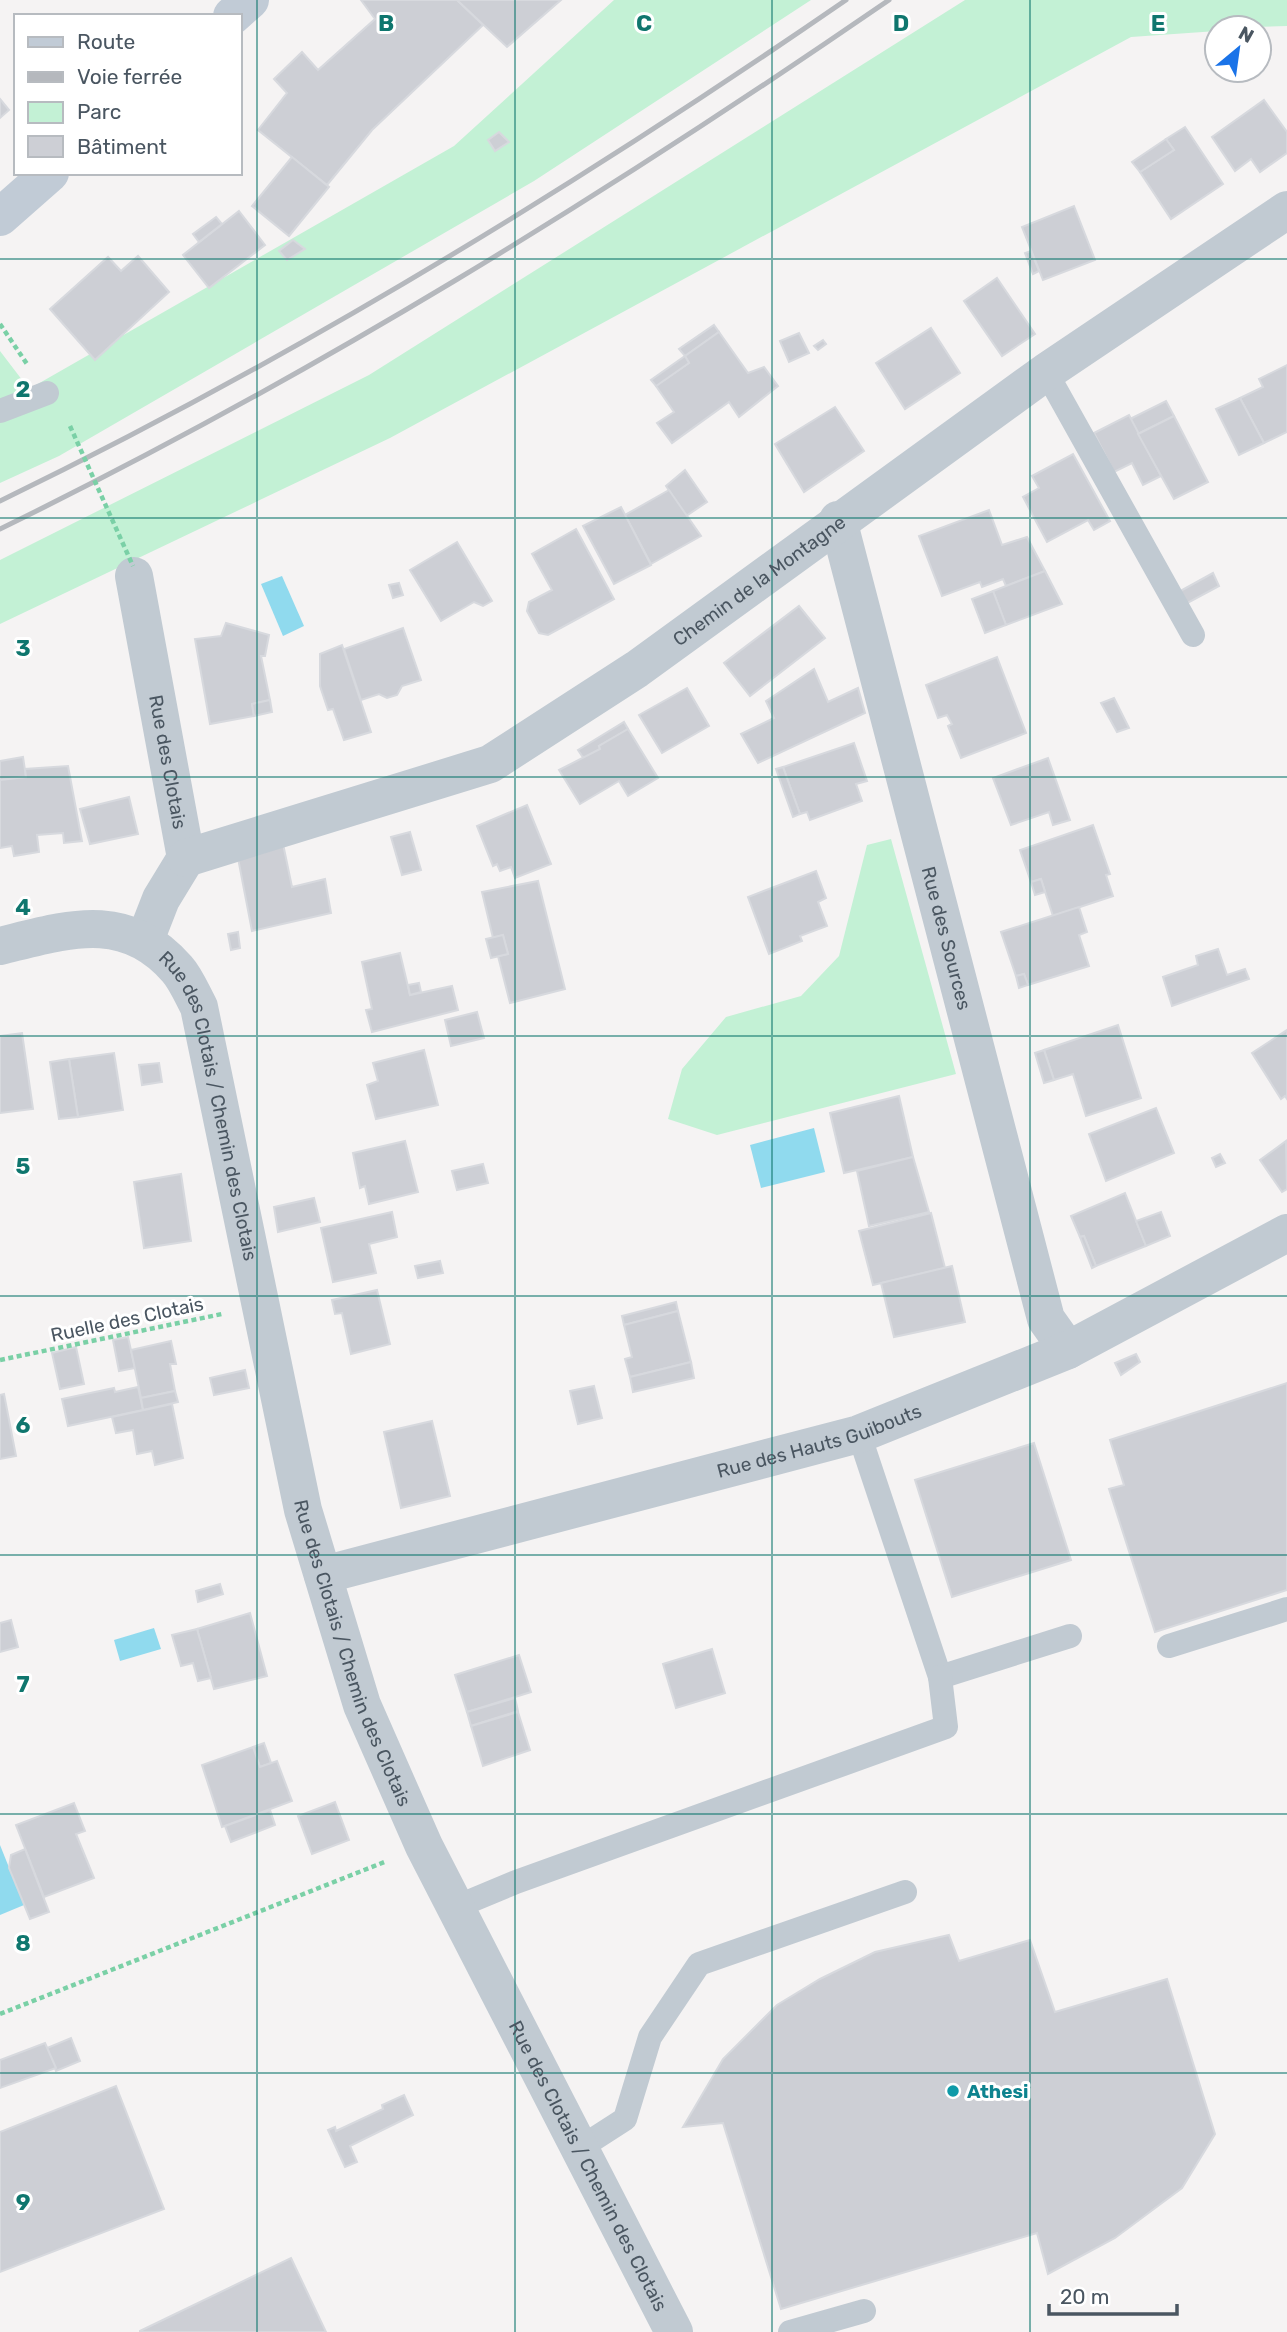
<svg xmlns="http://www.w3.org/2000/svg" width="1287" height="2332" font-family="Rubik,sans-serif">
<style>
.green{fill:#c3f1d5}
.water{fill:#90daee}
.building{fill:#cdcfd5;stroke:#d7d9de;stroke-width:2}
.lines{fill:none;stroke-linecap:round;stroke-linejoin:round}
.path{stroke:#7ad0a6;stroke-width:4.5;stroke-dasharray:5 3.5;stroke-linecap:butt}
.lane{stroke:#c1cad2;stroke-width:24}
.street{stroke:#c1cad2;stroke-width:38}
.secondary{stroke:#c1cbd6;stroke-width:38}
.rail{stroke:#b5b8bd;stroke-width:5}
.path-bridge{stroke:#7ad0a6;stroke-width:4.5;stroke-dasharray:5 3.5;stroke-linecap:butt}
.grid{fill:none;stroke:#0f766e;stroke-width:2;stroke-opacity:0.55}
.culture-dot{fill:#0f9aa8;stroke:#fff;stroke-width:2.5}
.labels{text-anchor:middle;stroke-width:6;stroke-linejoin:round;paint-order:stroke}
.street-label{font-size:19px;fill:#4a5661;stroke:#fff}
.culture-label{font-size:19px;font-weight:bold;fill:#0d838f;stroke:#fff;text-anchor:start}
.grid-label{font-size:23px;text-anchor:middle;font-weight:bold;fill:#0f766e;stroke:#fff;stroke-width:6;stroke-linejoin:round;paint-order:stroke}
</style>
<rect width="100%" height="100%" fill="#f5f3f3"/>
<g class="green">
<polygon points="614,0 811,0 534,181 59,456 0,483 0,351 29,389 454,146"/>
<polygon points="965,0 1287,0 1287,26 1217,28 1217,31 1131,37 390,438 0,624 0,560 369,375"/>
<polygon points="891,839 956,1074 717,1135 668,1119 682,1069 726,1017 801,996 839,956 867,845"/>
</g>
<g class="water">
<polygon points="282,576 304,626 283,636 261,584"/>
<polygon points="814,1128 825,1172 761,1188 750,1145"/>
<polygon points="154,1628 161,1649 120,1661 114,1640"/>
<polygon points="0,1845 24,1905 0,1915"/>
</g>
<g class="building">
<polygon points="457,0 483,25 372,130 327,185 258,130 287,93 274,79 302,52 318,70 375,19 361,0"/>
<polygon points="457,0 561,0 507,47"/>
<polygon points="0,99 9,110 0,118"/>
<polygon points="1264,100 1287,132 1287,153 1260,172 1251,159 1235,171 1212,137"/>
<polygon points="1185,127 1223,184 1171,219 1140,172 1174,150 1166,139"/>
<polygon points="499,132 509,142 495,151 488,140"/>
<polygon points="1166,139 1174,150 1140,172 1132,162"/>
<polygon points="292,157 329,187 289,236 252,206"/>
<polygon points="1074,206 1095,260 1043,280 1022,227"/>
<polygon points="239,211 265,245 209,288 183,255"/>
<polygon points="216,217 222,224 199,242 193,234"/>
<polygon points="293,240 305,249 287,260 279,251"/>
<polygon points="1031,251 1039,271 1033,274 1025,253"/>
<polygon points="138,256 169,292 95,360 50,309 108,257 121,271"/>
<polygon points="997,278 1035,334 1002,356 964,301"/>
<polygon points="714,325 719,332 685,356 679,349"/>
<polygon points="931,328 960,373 905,409 876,363"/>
<polygon points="719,332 748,373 764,367 778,386 739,417 729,402 672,443 657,423 674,412 656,386 689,363 685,356"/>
<polygon points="799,333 809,353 789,362 780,341"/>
<polygon points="823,340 826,344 818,350 814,346"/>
<polygon points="685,356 689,363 656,386 651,380"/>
<polygon points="1287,365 1287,432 1264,443 1240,398 1263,387 1259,379"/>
<polygon points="1240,398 1264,443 1239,455 1216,409"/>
<polygon points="1166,401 1174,416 1138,434 1130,419"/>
<polygon points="835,407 864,451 804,492 775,444"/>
<polygon points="1129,415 1161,476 1143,485 1132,463 1114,472 1094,433"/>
<polygon points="1174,416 1208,482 1174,499 1138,434"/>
<polygon points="1073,454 1110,521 1094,530 1088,520 1047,542 1023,497 1039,488 1032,476"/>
<polygon points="685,470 707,502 686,516 666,486"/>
<polygon points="669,490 701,536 651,564 625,515"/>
<polygon points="621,507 651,565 614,584 583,526"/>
<polygon points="989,510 1002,545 1027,537 1045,571 1006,586 1003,579 982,587 980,582 942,596 919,536"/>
<polygon points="576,529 614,599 548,635 539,633 527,611 529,602 552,590 532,554"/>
<polygon points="457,542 492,601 483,606 474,602 441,621 410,570"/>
<polygon points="1045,571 1062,604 1006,625 993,591"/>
<polygon points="1213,573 1219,586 1182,606 1175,594"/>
<polygon points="399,583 403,595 393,598 389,585"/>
<polygon points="993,591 1006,625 985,633 972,599"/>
<polygon points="799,606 825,638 750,696 724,663"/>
<polygon points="226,623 269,635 265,656 261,656 270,700 252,704 254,716 210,724 195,639 221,636"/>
<polygon points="403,628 421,680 402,686 397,695 387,698 379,694 361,700 344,649"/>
<polygon points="342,645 371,732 344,740 333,709 328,710 320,686 320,654"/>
<polygon points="997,657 1026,733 961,758 948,726 952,724 947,715 938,718 926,685"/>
<polygon points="814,669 828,702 858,688 865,713 758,763 741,734 774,718 766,701"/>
<polygon points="687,688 709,726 662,753 639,715"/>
<polygon points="1114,698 1129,728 1117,732 1101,703"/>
<polygon points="270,700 272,712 254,716 252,704"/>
<polygon points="624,722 628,729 599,746 600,749 585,758 582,756 578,750"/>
<polygon points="628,729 658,778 628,796 619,781 580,804 559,770 600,749 599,746"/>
<polygon points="854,743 867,781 856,784 862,801 810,820 807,812 800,814 783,767"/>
<polygon points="23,757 26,777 0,780 0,761"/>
<polygon points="1048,758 1070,820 1053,825 1049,812 1011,825 993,778"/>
<polygon points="68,766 82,841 64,843 63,833 37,835 39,852 14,856 12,846 0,848 0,780 26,777 25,769"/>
<polygon points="783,767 800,814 793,817 776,769"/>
<polygon points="129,797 138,834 90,844 80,809"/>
<polygon points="527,805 551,864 515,878 511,867 500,871 497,864 493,866 477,826"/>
<polygon points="1093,825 1110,874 1106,875 1113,896 1053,916 1041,879 1031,882 1020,850"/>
<polygon points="410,832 421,870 402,875 391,837"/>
<polygon points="282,839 292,887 325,879 331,913 252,931 237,853"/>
<polygon points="816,871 826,898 818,902 827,926 800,936 802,941 769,954 748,897"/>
<polygon points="1041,879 1045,892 1035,895 1031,882"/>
<polygon points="538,881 565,989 510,1003 498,956 508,954 503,935 493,938 482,892"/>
<polygon points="1079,907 1087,932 1079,935 1089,966 1028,985 1024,974 1016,976 1001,932"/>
<polygon points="238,932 240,948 231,950 228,934"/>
<polygon points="503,935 508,954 491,958 486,939"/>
<polygon points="1218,949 1227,975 1245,969 1249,979 1172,1006 1163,977 1198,965 1196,956"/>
<polygon points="400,953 410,995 452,986 458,1010 372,1032 366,1010 372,1009 362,962"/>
<polygon points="1024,974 1028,985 1019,988 1016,976"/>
<polygon points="419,983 421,992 410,995 408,985"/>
<polygon points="477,1012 484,1038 451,1046 445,1020"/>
<polygon points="1118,1025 1141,1098 1086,1116 1073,1074 1054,1080 1044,1050"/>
<polygon points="1287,1030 1287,1099 1285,1096 1281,1099 1252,1053"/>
<polygon points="22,1033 33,1109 0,1113 0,1036"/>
<polygon points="424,1050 438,1105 376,1119 367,1085 378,1081 373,1063"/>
<polygon points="1044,1050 1054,1080 1044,1083 1035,1053"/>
<polygon points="114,1053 123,1110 78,1117 69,1059"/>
<polygon points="69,1059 78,1117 59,1119 50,1062"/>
<polygon points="159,1063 162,1082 142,1085 139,1065"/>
<polygon points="899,1096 913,1157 844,1173 830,1113"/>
<polygon points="1156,1108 1174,1153 1106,1181 1089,1134"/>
<polygon points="405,1141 418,1192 369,1204 365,1186 360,1188 353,1153"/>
<polygon points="1286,1141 1287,1189 1282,1192 1260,1160"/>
<polygon points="1220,1154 1225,1163 1216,1167 1212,1158"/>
<polygon points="913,1157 929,1212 869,1226 857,1171"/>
<polygon points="483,1164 488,1183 457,1190 452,1171"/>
<polygon points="181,1174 191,1241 144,1248 134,1182"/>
<polygon points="1125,1193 1146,1246 1096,1266 1084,1236 1080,1237 1071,1216"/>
<polygon points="314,1198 320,1222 278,1232 274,1207"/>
<polygon points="392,1212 397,1237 369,1244 376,1273 333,1282 321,1228"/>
<polygon points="1161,1212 1170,1236 1146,1246 1136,1221"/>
<polygon points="931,1213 945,1268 873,1285 859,1231"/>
<polygon points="1084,1236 1096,1266 1092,1268 1080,1237"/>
<polygon points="440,1261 443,1273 418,1278 415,1266"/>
<polygon points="952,1266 965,1322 894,1337 881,1283"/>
<polygon points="377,1290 390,1344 351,1354 342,1313 335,1314 332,1300"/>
<polygon points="676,1302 678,1311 624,1325 622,1316"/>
<polygon points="678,1311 691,1362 630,1377 625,1359 632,1357 624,1325"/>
<polygon points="128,1337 135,1368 119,1371 113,1340"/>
<polygon points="171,1341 176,1364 170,1364 175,1391 141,1398 131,1350"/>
<polygon points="76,1347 84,1384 60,1389 52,1353"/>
<polygon points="1136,1354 1140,1362 1121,1375 1115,1363"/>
<polygon points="691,1362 694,1378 633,1392 630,1377"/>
<polygon points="245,1370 249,1388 214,1395 210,1378"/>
<polygon points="1287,1383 1287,1590 1155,1632 1109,1489 1124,1485 1110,1440"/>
<polygon points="594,1386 602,1418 578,1424 570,1391"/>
<polygon points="138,1387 143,1410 68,1426 62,1399 114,1388 115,1392"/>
<polygon points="175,1391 178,1402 143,1410 141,1398"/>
<polygon points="4,1394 16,1456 0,1459 0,1395"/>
<polygon points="172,1404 183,1458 155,1465 152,1451 137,1454 133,1430 116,1433 112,1417"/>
<polygon points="432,1421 450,1496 401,1508 384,1432"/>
<polygon points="1034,1443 1071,1560 952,1597 915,1480"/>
<polygon points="220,1584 223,1594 198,1602 196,1591"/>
<polygon points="250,1613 267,1676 214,1689 197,1629"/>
<polygon points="11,1620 18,1647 0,1652 0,1623"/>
<polygon points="197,1629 211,1678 198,1681 193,1663 181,1666 172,1635"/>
<polygon points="712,1649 725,1693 676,1708 663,1664"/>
<polygon points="519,1655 531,1692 467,1712 455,1675"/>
<polygon points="515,1698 518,1711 471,1726 467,1712"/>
<polygon points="518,1712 530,1750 483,1766 471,1726"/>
<polygon points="264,1743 271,1763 260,1767 253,1747"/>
<polygon points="253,1747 260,1767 277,1761 292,1801 222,1827 202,1765"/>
<polygon points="335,1802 349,1840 312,1854 298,1816"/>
<polygon points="74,1803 85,1831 76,1834 94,1878 44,1897 16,1825"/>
<polygon points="270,1810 275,1825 231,1842 225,1826"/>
<polygon points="25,1849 49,1912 30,1919 9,1868 11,1855"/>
<polygon points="949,1935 959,1961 1030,1940 1055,2012 1167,1979 1215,2134 1182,2188 1115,2238 1048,2274 1037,2233 781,2309 723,2123 683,2127 723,2059 777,2005 820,1979 875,1952"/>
<polygon points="71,2038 80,2061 56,2071 47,2048"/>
<polygon points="45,2043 56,2068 0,2088 0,2060"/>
<polygon points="116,2086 164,2209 0,2272 0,2132"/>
<polygon points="404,2095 413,2115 350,2146 357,2162 345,2167 328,2130 335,2127 336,2131 383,2109 382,2105"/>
<polygon points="291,2258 326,2332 140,2332 140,2331"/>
</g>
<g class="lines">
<g class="path">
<polyline points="0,324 27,364"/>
<polyline points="0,1360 222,1314"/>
<polyline points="0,2014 387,1861"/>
</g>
<g class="lane">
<polyline points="1046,372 1193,635"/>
<polyline points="0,411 47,393"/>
<polyline points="859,1434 940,1677 1070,1636"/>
<polyline points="1169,1646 1287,1609"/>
<polyline points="456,1907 516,1882 946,1727 940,1677"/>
<polyline points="580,2148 625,2119 650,2037 699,1964 905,1892"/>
<polyline points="790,2332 864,2311"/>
</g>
<g class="street">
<path id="s1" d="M838,520L1046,1319L1068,1350"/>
<path id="s2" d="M134,576L186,858L161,899L145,940"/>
<path id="s3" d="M186,858L490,764L637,669L1046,372L1287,210"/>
<path id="s4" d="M0,946C66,930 125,909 177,969C186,979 192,994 199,1007L303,1510L362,1705L424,1846L674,2332"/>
<path id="s5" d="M323,1575L859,1434L1068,1350L1287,1233"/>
</g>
<g class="secondary">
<polyline points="232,16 250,0"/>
<polyline points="0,217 50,173"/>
</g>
<g class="rail">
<path d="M0,501C295,358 576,186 846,0"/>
<path d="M0,529C311,377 604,196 889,0"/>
</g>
<polyline class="path-bridge" points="70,426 133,566"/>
</g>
<path class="grid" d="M257,0V2332M515,0V2332M772,0V2332M1030,0V2332M0,259H1287M0,518H1287M0,777H1287M0,1036H1287M0,1296H1287M0,1555H1287M0,1814H1287M0,2073H1287"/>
<circle class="culture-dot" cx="953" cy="2091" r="7"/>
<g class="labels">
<g class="street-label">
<text dy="7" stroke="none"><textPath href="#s3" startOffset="644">Chemin de la Montagne</textPath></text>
<text dy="7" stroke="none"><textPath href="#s2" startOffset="189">Rue des Clotais</textPath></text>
<text dy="7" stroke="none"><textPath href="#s1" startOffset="432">Rue des Sources</textPath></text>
<text dy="7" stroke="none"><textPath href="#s4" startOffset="332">Rue des Clotais / Chemin des Clotais</textPath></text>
<text transform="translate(127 1319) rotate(-12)" y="7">Ruelle des Clotais</text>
<text dy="7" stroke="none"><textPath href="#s5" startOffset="514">Rue des Hauts Guibouts</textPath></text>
<text dy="7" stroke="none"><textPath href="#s4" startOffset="900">Rue des Clotais / Chemin des Clotais</textPath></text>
<text dy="7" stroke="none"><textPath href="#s4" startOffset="1466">Rue des Clotais / Chemin des Clotais</textPath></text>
</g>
<g class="culture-label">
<text x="967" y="2098">Athesi</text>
</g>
</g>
<g class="grid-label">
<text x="386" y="31">B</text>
<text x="644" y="31">C</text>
<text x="901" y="31">D</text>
<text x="1158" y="31">E</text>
<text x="23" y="397">2</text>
<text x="23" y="656">3</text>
<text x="23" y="915">4</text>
<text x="23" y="1174">5</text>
<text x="23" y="1433">6</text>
<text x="23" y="1692">7</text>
<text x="23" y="1951">8</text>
<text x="23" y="2210">9</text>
</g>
<rect x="14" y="14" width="228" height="161" fill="#ffffff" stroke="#b7bbc0" stroke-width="2"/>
<rect x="28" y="37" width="35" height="10" fill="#c1cbd6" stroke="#b7bbc0" stroke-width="2"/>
<text x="77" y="49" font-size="21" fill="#4a5661">Route</text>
<rect x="28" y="72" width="35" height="10" fill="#b5b8bd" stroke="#b7bbc0" stroke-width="2"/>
<text x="77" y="84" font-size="21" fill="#4a5661">Voie ferrée</text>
<rect x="28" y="102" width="35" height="21" fill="#c3f1d5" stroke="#b7bbc0" stroke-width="2"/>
<text x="77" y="119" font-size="21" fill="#4a5661">Parc</text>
<rect x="28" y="136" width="35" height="21" fill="#cdcfd5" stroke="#b7bbc0" stroke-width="2"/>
<text x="77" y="154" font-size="21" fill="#4a5661">Bâtiment</text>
<g transform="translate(1238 49) rotate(29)"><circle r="33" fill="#ffffff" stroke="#b7bbc0" stroke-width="2"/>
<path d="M0-5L12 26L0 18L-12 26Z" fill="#1a73e8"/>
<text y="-10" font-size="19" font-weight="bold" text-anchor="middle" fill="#4a5661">N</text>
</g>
<path d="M1049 2304v10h128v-10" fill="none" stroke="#4a5661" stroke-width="3.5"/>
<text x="1060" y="2304" font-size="21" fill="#4a5661" stroke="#ffffff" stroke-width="5" paint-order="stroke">20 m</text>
</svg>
